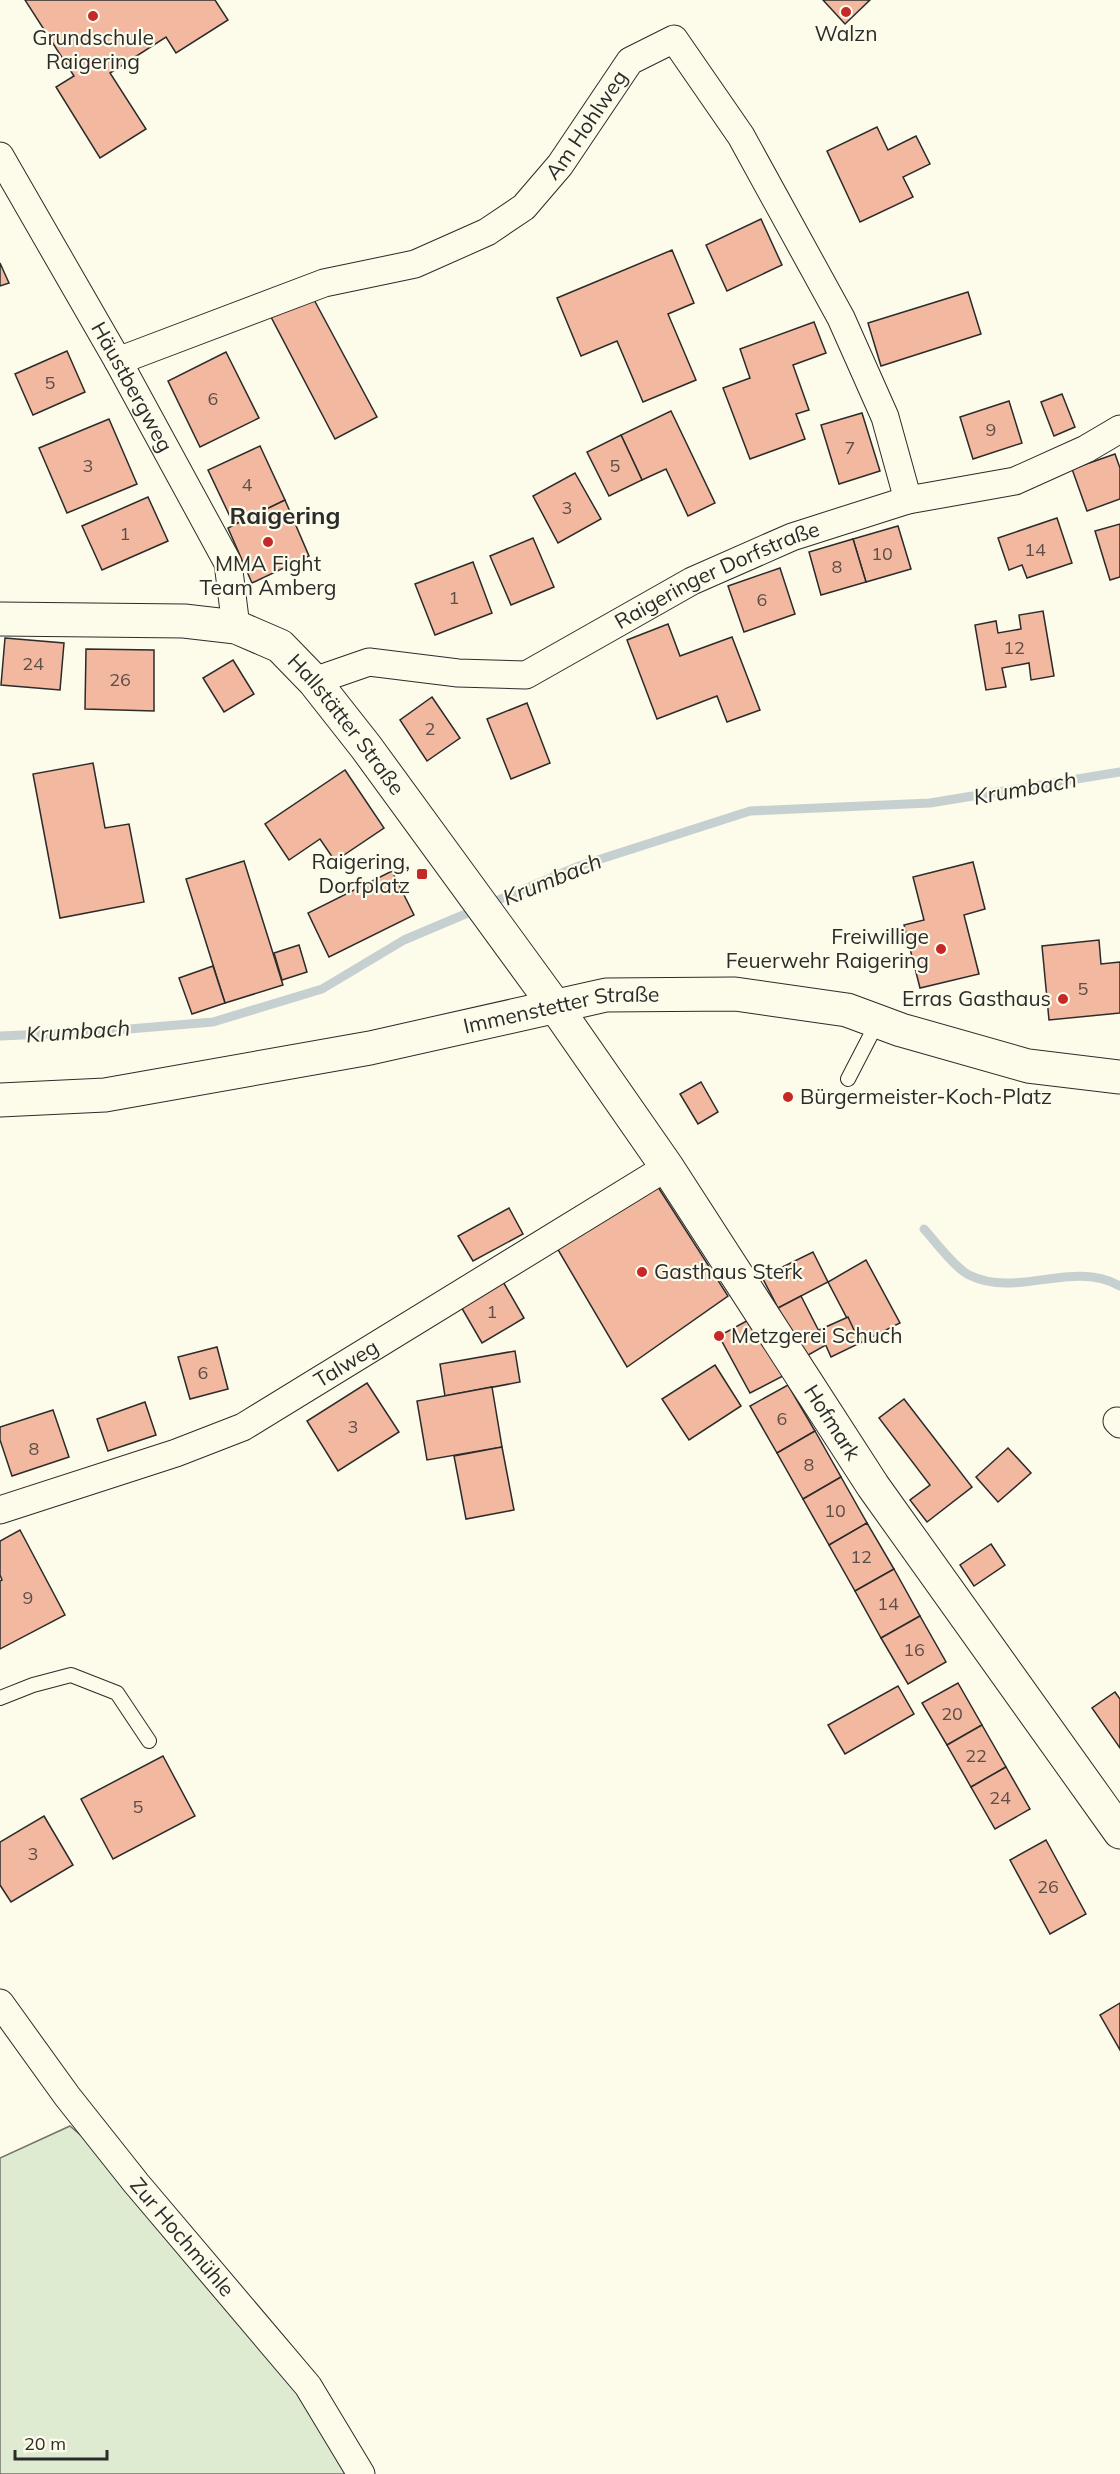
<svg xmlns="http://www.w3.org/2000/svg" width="1120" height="2474" font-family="Mulish,sans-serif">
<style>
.green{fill:#deebd1;stroke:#74746e;stroke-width:1.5}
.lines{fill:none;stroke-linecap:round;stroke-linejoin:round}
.stream{stroke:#c7d0d0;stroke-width:9}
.building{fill:#f2b8a0;stroke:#2b2b2b;stroke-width:1.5}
.lane-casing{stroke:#2b2b2b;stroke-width:16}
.street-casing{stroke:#2b2b2b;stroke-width:29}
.secondary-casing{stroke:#2b2b2b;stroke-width:35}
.lane{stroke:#fdfbea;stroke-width:14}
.street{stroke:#fdfbea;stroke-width:27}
.secondary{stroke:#fdfbea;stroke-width:33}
.poi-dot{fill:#c62828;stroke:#fdfbea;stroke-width:2}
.labels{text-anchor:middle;stroke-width:4.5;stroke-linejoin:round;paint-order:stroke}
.number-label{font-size:18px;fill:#5d4e48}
.poi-label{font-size:21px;fill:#2b2b2b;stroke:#fdfbea}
.street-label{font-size:21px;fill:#2b2b2b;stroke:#fdfbea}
.water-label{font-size:22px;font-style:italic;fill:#2b2b2b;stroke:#fdfbea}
.quarter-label{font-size:24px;font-weight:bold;fill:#2b2b2b;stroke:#fdfbea}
</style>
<rect width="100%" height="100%" fill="#fdfbea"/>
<polygon class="green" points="70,2126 136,2183 361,2474 0,2474 0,2158"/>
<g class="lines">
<g class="stream">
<polyline points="0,1036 93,1032 213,1022 322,989 404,940 579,866 750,811 930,803 1120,772"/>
<path d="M924,1229C935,1241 955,1268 969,1275C1018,1299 1072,1259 1120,1286"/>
</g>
</g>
<g class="building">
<polygon points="25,0 215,0 228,20 176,53 166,37 110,73 146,129 100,158 56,87 74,76"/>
<polygon points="823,0 870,0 845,24"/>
<polygon points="877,127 888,150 916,136 930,164 903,177 913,197 860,222 827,151"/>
<polygon points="761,219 782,265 727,291 706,245"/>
<polygon points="672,250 694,303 668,314 696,380 643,402 617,341 581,356 557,298"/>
<polygon points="0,263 9,283 0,286"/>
<polygon points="968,292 981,334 881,366 868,323"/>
<polygon points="312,296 377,417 335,439 271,317"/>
<polygon points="814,322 826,353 793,365 809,410 796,414 805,439 750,459 723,388 750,378 740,349"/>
<polygon points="67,351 85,392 33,415 15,374"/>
<polygon points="226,352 259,418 200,447 168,381"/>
<polygon points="1062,394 1075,427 1054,436 1041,402"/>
<polygon points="1009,401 1022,443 973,459 960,417"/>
<polygon points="671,411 715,503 688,516 666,469 642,480 621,435"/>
<polygon points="862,413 880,471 839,484 821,425"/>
<polygon points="109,419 137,484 67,513 39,448"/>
<polygon points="621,435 642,480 609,496 587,452"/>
<polygon points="260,446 285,500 234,525 208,470"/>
<polygon points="1115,454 1120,468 1120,499 1087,511 1072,469"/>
<polygon points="575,473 601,519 558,543 533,496"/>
<polygon points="148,497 168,541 102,570 82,526"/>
<polygon points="285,500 309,556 252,583 228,528"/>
<polygon points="1057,518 1072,563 1027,578 1022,565 1009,570 998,538"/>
<polygon points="1120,524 1120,577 1110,580 1095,531"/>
<polygon points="898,526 911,569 866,582 853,539"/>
<polygon points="533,538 554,587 511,605 490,556"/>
<polygon points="853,539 866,582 821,595 809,552"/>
<polygon points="473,562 492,613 435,635 415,584"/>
<polygon points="780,568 795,614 744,632 728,586"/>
<polygon points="1043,611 1054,676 1031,680 1029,663 1002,668 1006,687 986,690 975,625 996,621 998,633 1021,629 1019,615"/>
<polygon points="668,624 680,656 732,637 760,710 727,722 717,696 657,719 627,640"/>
<polygon points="5,638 64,643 60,690 1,685"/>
<polygon points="86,649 154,650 154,711 85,709"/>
<polygon points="233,660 254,694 224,712 203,678"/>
<polygon points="432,697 460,738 427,761 400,720"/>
<polygon points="527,703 550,763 511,779 487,719"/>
<polygon points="93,763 105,828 129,824 144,902 60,918 33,774"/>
<polygon points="345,770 384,828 335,861 320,839 289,860 265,824"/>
<polygon points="244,861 283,985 225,1003 186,879"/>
<polygon points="973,862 985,909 964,915 979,974 920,988 904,925 924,920 913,877"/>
<polygon points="392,871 414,915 329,957 308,913"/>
<polygon points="1099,940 1101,964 1120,962 1120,1013 1049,1020 1042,946"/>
<polygon points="299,945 307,972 282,980 274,953"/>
<polygon points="213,966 225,1003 192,1014 179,978"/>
<polygon points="701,1082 718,1112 698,1124 680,1094"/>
<polygon points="658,1187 728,1296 627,1367 557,1248"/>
<polygon points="509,1208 523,1234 473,1261 458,1236"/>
<polygon points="813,1252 828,1282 778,1308 762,1277"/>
<polygon points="866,1260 900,1323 860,1343 828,1282"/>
<polygon points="502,1280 524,1318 482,1343 460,1305"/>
<polygon points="801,1296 826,1345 803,1358 778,1308"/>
<polygon points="848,1317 860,1343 831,1357 819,1330"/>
<polygon points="752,1318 783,1376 750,1393 719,1336"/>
<polygon points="217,1347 228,1389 190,1399 178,1357"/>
<polygon points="515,1351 520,1382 445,1396 440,1364"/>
<polygon points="715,1365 741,1406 689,1440 662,1399"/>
<polygon points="367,1383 399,1432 338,1471 307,1421"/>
<polygon points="788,1385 815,1431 777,1453 750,1406"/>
<polygon points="492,1387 502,1447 427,1460 417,1401"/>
<polygon points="904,1399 972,1487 927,1522 910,1500 930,1485 879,1418"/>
<polygon points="145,1402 156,1435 108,1451 97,1419"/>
<polygon points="53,1410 69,1457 12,1476 0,1440 0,1427"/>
<polygon points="815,1431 841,1477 803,1499 777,1453"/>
<polygon points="502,1447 514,1510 466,1519 454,1456"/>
<polygon points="1008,1448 1031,1473 998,1502 976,1477"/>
<polygon points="841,1477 867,1523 829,1545 803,1499"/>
<polygon points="867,1523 894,1569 855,1591 829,1545"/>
<polygon points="20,1530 65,1615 0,1649 0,1581 2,1580 0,1575 0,1541"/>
<polygon points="991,1544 1005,1565 974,1586 960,1565"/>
<polygon points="894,1569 920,1616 881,1638 855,1591"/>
<polygon points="920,1616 946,1662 908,1684 881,1638"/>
<polygon points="958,1683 982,1725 947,1745 922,1703"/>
<polygon points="898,1686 914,1714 845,1754 828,1725"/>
<polygon points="1115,1692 1120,1699 1120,1748 1092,1708"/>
<polygon points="982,1725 1006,1767 971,1787 947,1745"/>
<polygon points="163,1756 195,1816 113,1859 81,1799"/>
<polygon points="1006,1767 1030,1809 995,1829 971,1787"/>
<polygon points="44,1816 73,1865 11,1902 0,1885 0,1842"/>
<polygon points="1046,1840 1086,1914 1050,1934 1010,1860"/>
<polygon points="1120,2003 1120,2050 1100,2015"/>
</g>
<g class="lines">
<g class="lane-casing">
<g id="lane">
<polyline points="848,1079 878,1021"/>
<polyline points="0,1698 33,1685 71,1675 117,1693 149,1741"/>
</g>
</g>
<g class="street-casing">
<g id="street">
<path id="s1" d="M0,156L118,361L228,563L236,627"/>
<path id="s2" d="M118,361L324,283L415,264L487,232L524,207L560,165L630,61L674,39L741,136L841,318L885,417L908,500"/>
<path id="s3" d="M314,681L369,662L458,673L526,675L692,581L792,537L908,500L1015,481L1086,449L1120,429"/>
<polyline points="1117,1421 1120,1424"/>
<path id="s4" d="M0,1510L176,1453L243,1427L667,1167"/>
<path id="s5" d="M0,2003L67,2096L136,2183L308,2386L361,2474"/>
</g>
</g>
<g class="secondary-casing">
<g id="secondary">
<path id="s6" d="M0,619L184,621L236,627L280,646L314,681L366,747L555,1006L667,1167L873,1486L1120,1832"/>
<path id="s7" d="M0,1100L105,1095L370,1048L606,995L735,994L847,1010L901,1030L1028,1066L1120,1077"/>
</g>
</g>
<use href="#lane" class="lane"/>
<use href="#street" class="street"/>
<use href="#secondary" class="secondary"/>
</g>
<g class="poi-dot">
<circle cx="846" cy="12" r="6"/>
<circle cx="93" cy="16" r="6"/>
<circle cx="268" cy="542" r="6"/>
<rect x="416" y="868" width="12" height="12" rx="3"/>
<circle cx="941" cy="949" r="6"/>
<circle cx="1063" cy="999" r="6"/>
<circle cx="788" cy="1097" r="6"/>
<circle cx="642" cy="1272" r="6"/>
<circle cx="719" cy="1336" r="6"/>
</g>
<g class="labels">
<g class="number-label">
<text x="50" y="389">5</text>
<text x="213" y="405">6</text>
<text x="991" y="436">9</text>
<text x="850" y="454">7</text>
<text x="88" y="472">3</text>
<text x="615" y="472">5</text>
<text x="247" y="491">4</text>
<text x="567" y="514">3</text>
<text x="125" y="540">1</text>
<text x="1035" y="556">14</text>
<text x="882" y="560">10</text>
<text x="837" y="573">8</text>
<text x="454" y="604">1</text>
<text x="762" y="606">6</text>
<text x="1014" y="654">12</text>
<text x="33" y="670">24</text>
<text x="120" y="686">26</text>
<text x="430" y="735">2</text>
<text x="1083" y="995">5</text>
<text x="492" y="1318">1</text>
<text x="203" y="1379">6</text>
<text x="782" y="1425">6</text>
<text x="353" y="1433">3</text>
<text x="34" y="1455">8</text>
<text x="809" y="1471">8</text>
<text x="835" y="1517">10</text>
<text x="861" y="1563">12</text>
<text x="28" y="1604">9</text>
<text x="888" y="1610">14</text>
<text x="914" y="1656">16</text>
<text x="952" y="1720">20</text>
<text x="976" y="1762">22</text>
<text x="1000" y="1804">24</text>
<text x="138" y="1813">5</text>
<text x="33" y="1860">3</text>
<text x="1048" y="1893">26</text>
</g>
<g class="poi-label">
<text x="846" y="41">Walzn</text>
<text x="93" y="45">Grundschule<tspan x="93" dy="24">Raigering</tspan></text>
<text x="268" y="571">MMA Fight<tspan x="268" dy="24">Team Amberg</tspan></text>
<text x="410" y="869" text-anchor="end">Raigering,<tspan x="410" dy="24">Dorfplatz</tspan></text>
<text x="929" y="944" text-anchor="end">Freiwillige<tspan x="929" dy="24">Feuerwehr Raigering</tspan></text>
<text x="1051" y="1006" text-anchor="end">Erras Gasthaus</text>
<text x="800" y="1104" text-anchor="start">Bürgermeister-Koch-Platz</text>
<text x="654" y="1279" text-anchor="start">Gasthaus Sterk</text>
<text x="731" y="1343" text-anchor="start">Metzgerei Schuch</text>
</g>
<g class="street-label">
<text dy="7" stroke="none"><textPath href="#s2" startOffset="540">Am Hohlweg</textPath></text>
<text dy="7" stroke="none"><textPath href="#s1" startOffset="266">Häustbergweg</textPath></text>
<text dy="7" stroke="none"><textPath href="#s3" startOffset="432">Raigeringer Dorfstraße</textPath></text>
<text dy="7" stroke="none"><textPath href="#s6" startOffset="387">Hallstätter Straße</textPath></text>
<text dy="7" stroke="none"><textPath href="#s7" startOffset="570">Immenstetter Straße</textPath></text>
<text dy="7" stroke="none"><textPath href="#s4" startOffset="378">Talweg</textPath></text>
<text dy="7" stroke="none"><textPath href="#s6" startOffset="1238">Hofmark</textPath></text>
<text dy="7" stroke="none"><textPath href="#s5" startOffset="297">Zur Hochmühle</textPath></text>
</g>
<g class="water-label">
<text transform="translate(1025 788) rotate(-10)" y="8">Krumbach</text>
<text transform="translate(552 879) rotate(-22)" y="8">Krumbach</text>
<text transform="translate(78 1031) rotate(-4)" y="8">Krumbach</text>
</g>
<g class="quarter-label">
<text x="285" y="524">Raigering</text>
</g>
</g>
<path d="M15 2450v9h92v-9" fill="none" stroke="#2b2b2b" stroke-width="3"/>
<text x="24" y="2450" font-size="18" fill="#2b2b2b" stroke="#fdfbea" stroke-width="4.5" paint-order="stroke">20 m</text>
</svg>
